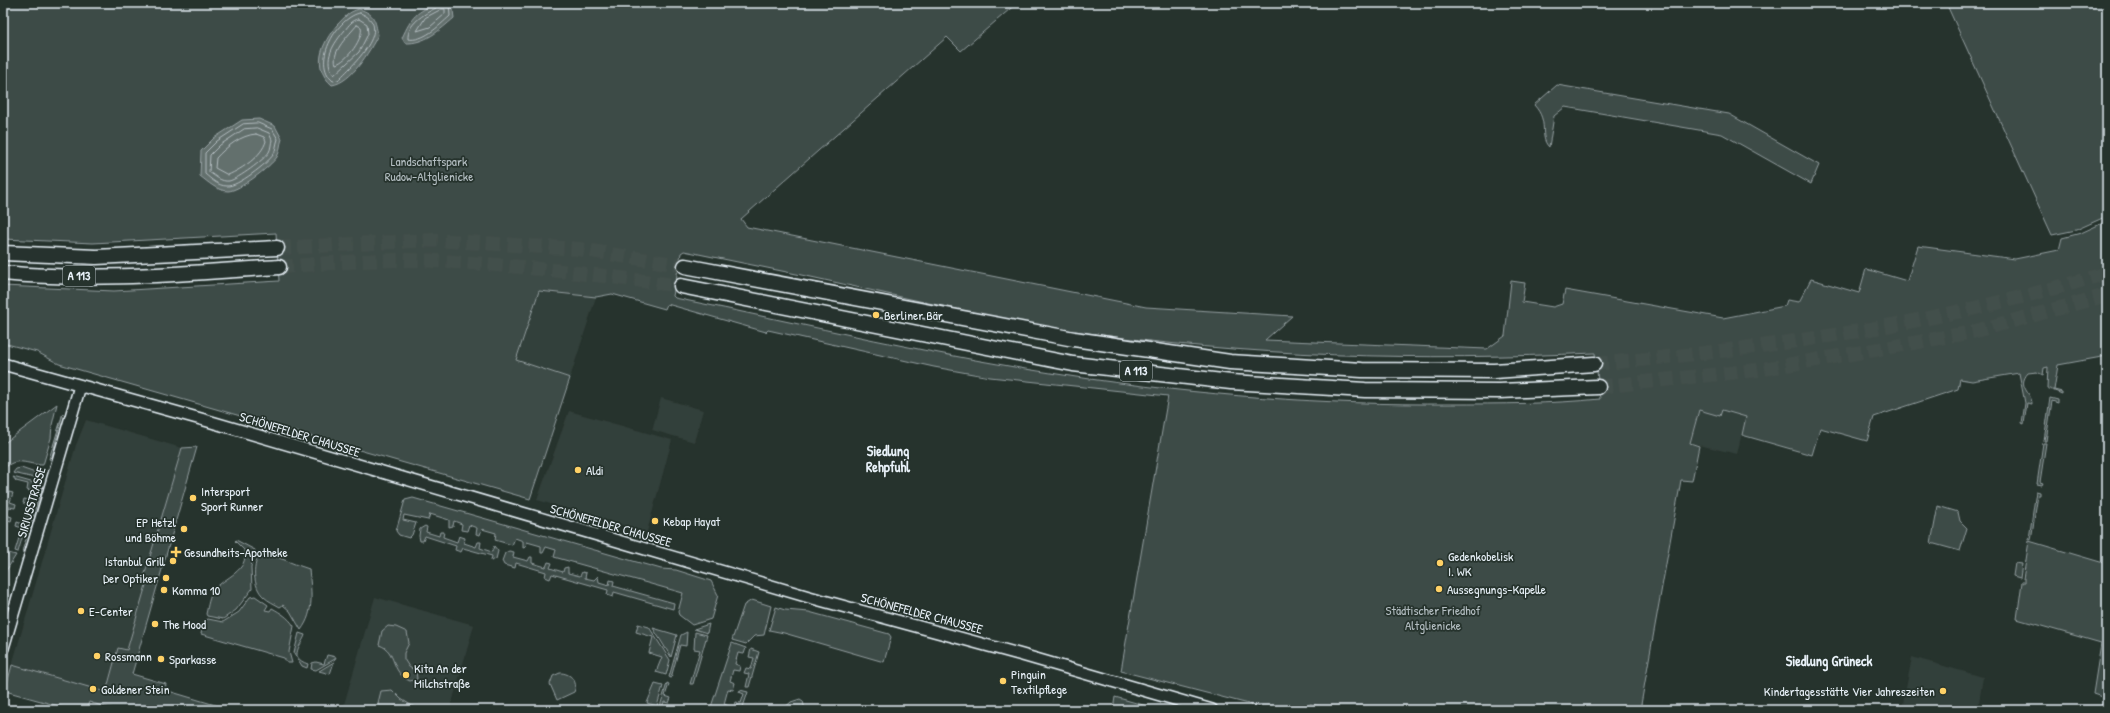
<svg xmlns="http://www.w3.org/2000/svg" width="2110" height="713" font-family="'Patrick Hand',sans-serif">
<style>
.built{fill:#333f3a}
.green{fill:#3e4b47;stroke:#939ea0;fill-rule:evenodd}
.water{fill:#636f6d;stroke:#98a3a5}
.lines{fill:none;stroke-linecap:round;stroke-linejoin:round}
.shore{stroke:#b3bdc0;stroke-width:1}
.highway-tunnel{stroke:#43504b;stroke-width:14;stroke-dasharray:14 7;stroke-linecap:butt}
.secondary-casing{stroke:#e8f1f8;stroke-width:14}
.highway-casing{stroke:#e8f1f8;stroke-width:17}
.secondary{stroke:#26332d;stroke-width:11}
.highway{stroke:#26332d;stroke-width:14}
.poi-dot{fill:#ffd166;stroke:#26332d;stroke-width:1.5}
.labels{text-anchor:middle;stroke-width:3.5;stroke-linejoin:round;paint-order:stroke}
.shield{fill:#26332d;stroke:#aeb8bb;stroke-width:1}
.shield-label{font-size:12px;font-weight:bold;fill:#e8f1f8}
.park-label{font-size:13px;fill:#b5bfc3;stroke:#26332d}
.poi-label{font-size:13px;fill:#e8f1f8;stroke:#26332d;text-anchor:start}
.street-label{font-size:13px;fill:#e8f1f8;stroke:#26332d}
.neighbourhood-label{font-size:14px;font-weight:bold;fill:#e8f1f8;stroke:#26332d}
</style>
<rect width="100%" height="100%" fill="#26332d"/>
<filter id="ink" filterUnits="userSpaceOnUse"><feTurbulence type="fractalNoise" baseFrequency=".025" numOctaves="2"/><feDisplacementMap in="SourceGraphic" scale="8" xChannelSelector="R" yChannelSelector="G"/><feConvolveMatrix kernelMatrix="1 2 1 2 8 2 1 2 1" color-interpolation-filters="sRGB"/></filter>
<g filter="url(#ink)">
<g class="built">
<polygon points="539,291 596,297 570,378 516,361"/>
<polygon points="661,398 703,410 694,442 652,430"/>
<polygon points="1699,410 1720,416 1722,410 1746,417 1737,454 1690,443"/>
<polygon points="569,411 672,440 647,532 537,500"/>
<polygon points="86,420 182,448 144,577 148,578 127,651 118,648 106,692 12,665 76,445"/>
<polygon points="375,597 474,625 450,710 344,710 343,708"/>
<polygon points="1912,657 1983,677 1978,710 1923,710 1903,704"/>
</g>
<g class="green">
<path d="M3,3H1017L961,51L947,37L741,219L747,227L1146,307L1292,316L1265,340L1487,349L1505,336L1511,281L1525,283L1522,302L1553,307L1562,304L1565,290L1723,318L1785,306L1787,300L1799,302L1811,279L1859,293L1866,269L1907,281L1918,246L2015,259L2059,250L2062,238L2081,233L2107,221V356L2058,365L2054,390L2062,392V394L2047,388L2048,367L2044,368L2043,375L2037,372L2028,373C2016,387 2032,392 2032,404L2027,403L2024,424L2022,423L2025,403L2019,373L1972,381L1960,379L1958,389L1874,417L1867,441L1820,428L1812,455L1742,435L1746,417L1722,410L1720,416L1699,410L1690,443L1699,446L1692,481L1681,480L1640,710H1323L1324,707L1310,704L1309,710H1272L1121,671L1168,396L990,377L934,367L768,330L766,332L667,304L665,309L612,294L596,297L539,291L516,360L570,378L530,499L59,364L37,352L3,343V286L114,291L279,281L276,233L93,243L3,239ZM684,251C726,260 769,268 811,277C898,296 985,317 1074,331C1246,357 1421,361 1595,353L1600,399C1551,404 1500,404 1450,404C1325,405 1199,395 1076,377C941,357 808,325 675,298L673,296L681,253Z"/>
<polygon points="1946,3 2107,3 2107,216 2076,230 2052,235"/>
<path d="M1557,85L1729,114L1819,165L1811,184L1722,134L1565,107L1554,116L1549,147C1538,136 1550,122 1534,105Z"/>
<polygon points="2050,398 2058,400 2058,403 2052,401 2046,441 2044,441"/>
<path d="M57,404L52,425L51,438L43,465C27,465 16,455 3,470V444Z"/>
<polygon points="63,413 51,460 49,459"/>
<polygon points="2043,443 2046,443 2040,482 2043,483 2042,485 2037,484"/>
<path d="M197,447L132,674L166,684L165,690L232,710H141L133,707C119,713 103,706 89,702L86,710H73L5,691L12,665L106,692L118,648L127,650L148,578L144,577L182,448Z"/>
<polygon points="21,468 41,475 39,479 13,473 16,469"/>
<polygon points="13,477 38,484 18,552 15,551 22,528 16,526 17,522 23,524 28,505 23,503 24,499 29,500 32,492 27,490 28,484 16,481"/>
<polygon points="43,485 25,553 22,552 42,486"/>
<polygon points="2036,491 2040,492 2040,495 2038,495 2031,540 2029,539"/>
<polygon points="9,492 13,493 10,502 16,504 15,508 9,507 6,515 12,517 11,521 3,519 5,505 3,500 6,500"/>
<polygon points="413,498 661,569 676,570 711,581 718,595 711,619 692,625 679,615 678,612 683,593 554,557 556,550 546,547 543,553 541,553 541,546 527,542 526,547 523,548 523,541 515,538 512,545 495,540 496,533 482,529 480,535 476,534 477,528 469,525 467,531 461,530 462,524 454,521 453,526 449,527 449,520 430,514 428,520 404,515 403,520 416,523 412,535 409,538 399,535 396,531 405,500"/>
<polygon points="1938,506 1958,512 1960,521 1967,528 1960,551 1931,543"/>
<polygon points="425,526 427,527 426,532 439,536 440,532 444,532 443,537 457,542 459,536 465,538 464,543 476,547 478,542 481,542 480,548 492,552 494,546 498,551 496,559 491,561 492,556 463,548 461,552 455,550 456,546 425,536 423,541 420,541 419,536 420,529"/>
<path d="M236,540L255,550L251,567L252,589L236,610L223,619L207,616L206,614C208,606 209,596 214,590C224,577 250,571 244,550L235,541Z"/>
<polygon points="2029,541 2107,564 2107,685 2104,688 2102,697 2093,694 2101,643 2017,619 2022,582 2025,582 2025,579 2023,579"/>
<polygon points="509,551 514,552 513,557 528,561 530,557 532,557 532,563 546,567 548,562 552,563 550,568 563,572 564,568 568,567 568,573 580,576 582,572 586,573 585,578 594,580 598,576 599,582 609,585 610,580 614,581 613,586 674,603 673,609 614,592 613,597 607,595 608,590 552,574 550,579 545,577 546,572 516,563 515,568 504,565 502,561 505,553"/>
<path d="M261,552C278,556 292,564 309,569C311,590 315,612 301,630L290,611L283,605L280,607C275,604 268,601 264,597C252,587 252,563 261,552Z"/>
<polygon points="8,553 16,555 6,571 3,580 3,571"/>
<polygon points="2015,563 2022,564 2020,578 2013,576"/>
<path d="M255,596L268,605L265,610L270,611L272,608C281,613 288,617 294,626L289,652L292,663H287L284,658L201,634L204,621L208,619L223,622L239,612L250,597Z"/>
<polygon points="752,600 771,606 764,635 754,636 746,644 732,640 744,605"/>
<polygon points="776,607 785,610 809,612 889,634 891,637 884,662 784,633 769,630"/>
<polygon points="638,624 649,627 670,660 666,675 656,672 662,657 649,653 653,637 636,632"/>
<polygon points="709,624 707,633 694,629"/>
<path d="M388,626L396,627L407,632L409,643L404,653V659L409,667L416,671L417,679L410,681C389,672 398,651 379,645L382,631Z"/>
<polygon points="653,628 677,635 671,657"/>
<polygon points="687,632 686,646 680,645 671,678 669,677 681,635"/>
<polygon points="695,632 707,635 693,684 690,684 700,650 694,649"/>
<path d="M299,633L305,635C302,645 287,657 308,664L307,668L302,666L294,653Z"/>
<polygon points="732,643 746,648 744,654 738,653 735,664 740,666 739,671 733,670 730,681 735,683 733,690 728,689 724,704 729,706 728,709 723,707 722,710 710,710"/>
<polygon points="751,649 759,652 749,687 746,687 749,674 744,673 746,668 751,669 754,658 749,657"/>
<polygon points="327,655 336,657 335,659 316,670 311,669 312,663 316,662 324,664"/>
<polygon points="334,662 330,674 319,671"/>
<path d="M560,673C570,673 579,681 574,692L557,700L550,684L553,676Z"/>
<polygon points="667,683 669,684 665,696 671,698 669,703 664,702 661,710 659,710"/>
<polygon points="655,684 663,686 657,706 647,703"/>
<polygon points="392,690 401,699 414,707 413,710 401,710 394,706 391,710 381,708 378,703 381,691"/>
<polygon points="740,690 748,692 742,710 739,710 740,707 735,705 736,702 741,703 744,694 739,692"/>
<polygon points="1115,697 1161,710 1113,710"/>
<polygon points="800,699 803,701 805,710 782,710 791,702"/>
</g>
<g class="water">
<path d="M438,3H452L454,18C440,30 425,44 405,43L402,38C412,16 416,12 438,3Z"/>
<path d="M359,9C375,14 375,20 378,35C369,52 352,82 332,85C311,67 322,43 337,25C345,17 348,12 359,9Z"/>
<path d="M259,119L275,126L282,139C280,144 280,152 277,157C270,167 239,191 228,191C217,191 208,182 200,176L201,151L214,138L242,120Z"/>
</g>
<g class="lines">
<g class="shore">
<path d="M438,3L436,8C424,14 407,24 408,39C423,42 439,26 450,16L449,3"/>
<polygon points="442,9 445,9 445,14 430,27 417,31 425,18"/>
<path d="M360,13C396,26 352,66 338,80L333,81C310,62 339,16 360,13Z"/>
<path d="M359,19L367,24L368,34L359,52L334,75C322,60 334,43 345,30C349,25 352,20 359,19Z"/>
<path d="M357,25L361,27C364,38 347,61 336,64C331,51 349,35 357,25Z"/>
<path d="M258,123L272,129L278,139C276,144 276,151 273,155C268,163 237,187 227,186C218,186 211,179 205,174V153L217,141L243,124Z"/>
<path d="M257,128L269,133L272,140C271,143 271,149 269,152C264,160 238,179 229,181C221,182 215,176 209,172L210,155L220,145L244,129Z"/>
<path d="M256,134L264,137L266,141C262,156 242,169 228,175L215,168L216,158C226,147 241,135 256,134Z"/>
</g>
<g class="highway-tunnel">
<polyline points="277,248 433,240 579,249 685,266"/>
<path d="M279,267C331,263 384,258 436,261C518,265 600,275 681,286"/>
<path d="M1594,364C1767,349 1940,324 2107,273"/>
<polyline points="1598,387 1757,370 1886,348 1972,332 2107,295"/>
</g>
<g class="secondary-casing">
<g id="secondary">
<polyline points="3,364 208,421 809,597 1022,655 1212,710"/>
<polyline points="3,648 80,386"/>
</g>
</g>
<g class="highway-casing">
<g id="highway">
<polyline points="3,253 96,257 277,248"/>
<polyline points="685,266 1074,339 1230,362 1362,370 1494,371 1594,364"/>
<path d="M3,273C95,282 187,273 279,267"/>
<polyline points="681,286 1073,364 1231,382 1365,390 1499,391 1598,387"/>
</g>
</g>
<use href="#secondary" class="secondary"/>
<use href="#highway" class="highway"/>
</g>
</g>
<g class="poi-dot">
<circle cx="876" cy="315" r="4"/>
<circle cx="578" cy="470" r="4"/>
<circle cx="193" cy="498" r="4"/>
<circle cx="655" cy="521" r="4"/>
<circle cx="184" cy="529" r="4"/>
<path d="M174 546h4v4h4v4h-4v4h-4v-4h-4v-4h4z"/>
<circle cx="173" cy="561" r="4"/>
<circle cx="1440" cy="563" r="4"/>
<circle cx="166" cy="578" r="4"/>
<circle cx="1439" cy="589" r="4"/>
<circle cx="164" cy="590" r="4"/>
<circle cx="81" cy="611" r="4"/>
<circle cx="155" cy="624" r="4"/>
<circle cx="97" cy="656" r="4"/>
<circle cx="161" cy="659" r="4"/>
<circle cx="406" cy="675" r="4"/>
<circle cx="1003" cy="681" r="4"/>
<circle cx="93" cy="689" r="4"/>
<circle cx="1943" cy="691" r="4"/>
</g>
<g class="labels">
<g class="shield">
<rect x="63" y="266" width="32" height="20" rx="3"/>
<rect x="1120" y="361" width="32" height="20" rx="3"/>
</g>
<g class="shield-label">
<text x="79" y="280">A 113</text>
<text x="1136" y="375">A 113</text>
</g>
<g class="park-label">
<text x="429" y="166">Landschaftspark<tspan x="429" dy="15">Rudow-Altglienicke</tspan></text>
<text x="1433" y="615">Städtischer Friedhof<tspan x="1433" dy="15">Altglienicke</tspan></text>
</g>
<g class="poi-label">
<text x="884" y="320">Berliner Bär</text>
<text x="586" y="475">Aldi</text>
<text x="201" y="496">Intersport<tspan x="201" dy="15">Sport Runner</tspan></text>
<text x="663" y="526">Kebap Hayat</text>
<text x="176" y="527" text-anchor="end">EP Hetzl<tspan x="176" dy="15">und Böhme</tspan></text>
<text x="184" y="557">Gesundheits-Apotheke</text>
<text x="1448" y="561">Gedenkobelisk<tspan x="1448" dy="15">I. WK</tspan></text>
<text x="165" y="566" text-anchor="end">Istanbul Grill</text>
<text x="158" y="583" text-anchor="end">Der Optiker</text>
<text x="1447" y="594">Aussegnungs-Kapelle</text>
<text x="172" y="595">Komma 10</text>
<text x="89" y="616">E-Center</text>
<text x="163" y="629">The Mood</text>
<text x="105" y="661">Rossmann</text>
<text x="169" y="664">Sparkasse</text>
<text x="414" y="673">Kita An der<tspan x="414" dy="15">Milchstraße</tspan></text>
<text x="1011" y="679">Pinguin<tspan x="1011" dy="15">Textilpflege</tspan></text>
<text x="101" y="694">Goldener Stein</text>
<text x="1935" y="696" text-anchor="end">Kindertagesstätte Vier Jahreszeiten</text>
</g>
<g class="street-label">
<text transform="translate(300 434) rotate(17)" y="5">SCHÖNEFELDER CHAUSSEE</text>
<text transform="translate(31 502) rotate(-74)" y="5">SIRIUSSTRASSE</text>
<text transform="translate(611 525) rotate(16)" y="5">SCHÖNEFELDER CHAUSSEE</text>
<text transform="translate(922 613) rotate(15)" y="5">SCHÖNEFELDER CHAUSSEE</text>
</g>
<g class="neighbourhood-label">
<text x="888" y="456">Siedlung<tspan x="888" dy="16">Rehpfuhl</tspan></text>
<text x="1829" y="666">Siedlung Grüneck</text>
</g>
</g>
<rect width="2110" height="713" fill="none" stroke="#26332d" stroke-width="16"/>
<rect x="8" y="8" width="2094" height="697" fill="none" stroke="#e8f1f8" stroke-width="1.5" filter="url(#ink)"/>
</svg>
